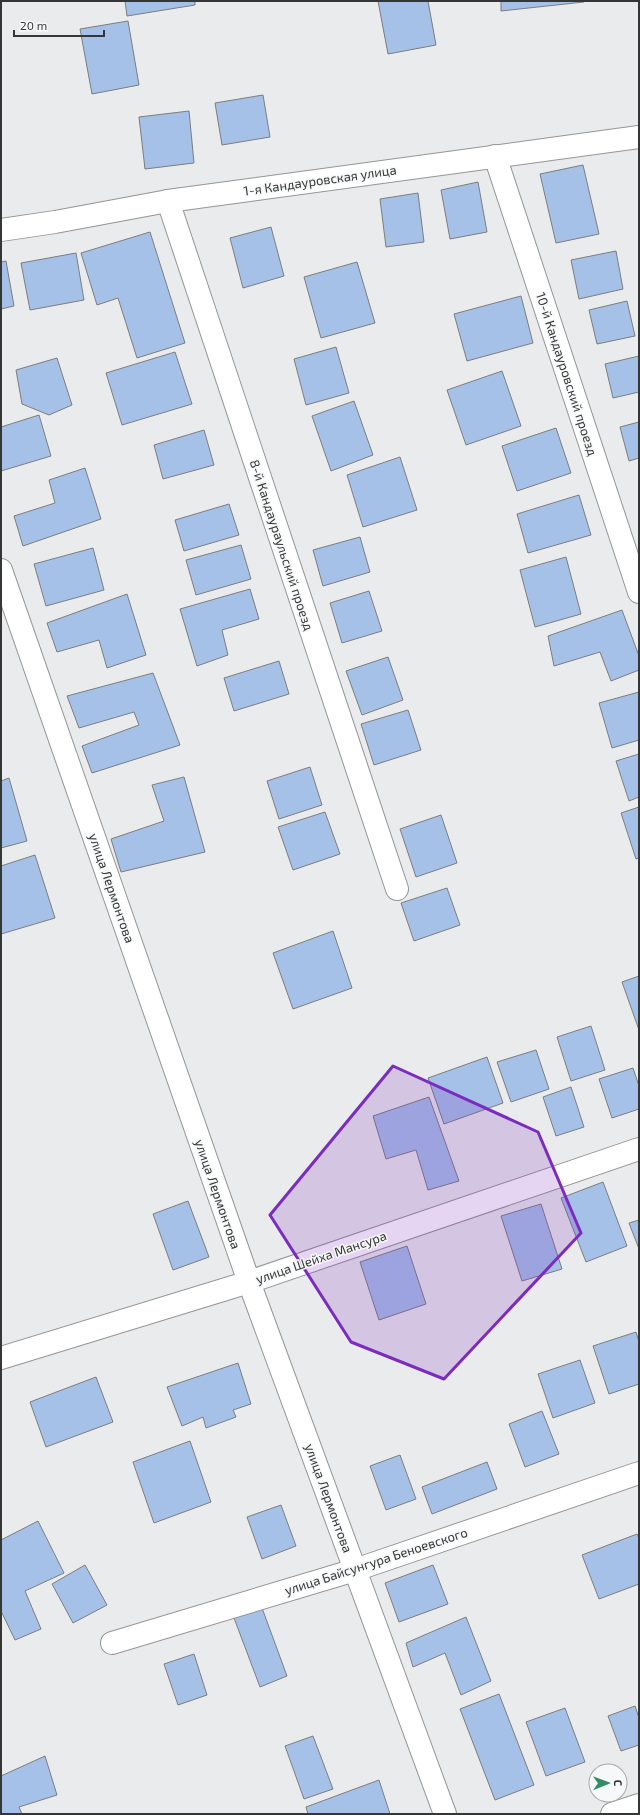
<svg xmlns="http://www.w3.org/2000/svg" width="640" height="1815" font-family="'Exo 2',sans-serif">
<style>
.building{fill:#a6c1e7;stroke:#7c7d7e}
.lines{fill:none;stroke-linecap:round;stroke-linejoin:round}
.minor-casing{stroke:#949596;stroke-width:24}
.minor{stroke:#fff;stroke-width:22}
.marked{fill:#7b2cbf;fill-opacity:0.2;stroke:#7b2cbf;stroke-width:3;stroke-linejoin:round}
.labels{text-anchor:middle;stroke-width:3;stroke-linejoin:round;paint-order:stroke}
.street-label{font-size:13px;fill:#353636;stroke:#f7f8f9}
</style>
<rect width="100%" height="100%" fill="#eaebec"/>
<g class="building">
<polygon points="125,1 195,1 195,5 127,16"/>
<polygon points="378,1 428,1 436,45 388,54"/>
<polygon points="501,1 583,1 584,2 501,11"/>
<polygon points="128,21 139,85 92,94 80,29"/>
<polygon points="263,95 270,137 222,145 215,103"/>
<polygon points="189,111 194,163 145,169 139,117"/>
<polygon points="583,165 599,234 556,243 540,174"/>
<polygon points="478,182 487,232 450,239 441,190"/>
<polygon points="418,193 424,242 386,247 380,199"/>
<polygon points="271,227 284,276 243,288 230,238"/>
<polygon points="150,232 185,343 137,358 118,298 97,305 81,253"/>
<polygon points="616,251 623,289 579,299 571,260"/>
<polygon points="76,253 84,300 30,310 21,263"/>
<polygon points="6,261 14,306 1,309 1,262"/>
<polygon points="357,262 375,323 321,338 304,277"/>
<polygon points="521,296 533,343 467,361 454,314"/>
<polygon points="627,301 635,336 597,344 589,310"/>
<polygon points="336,347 349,393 306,405 294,359"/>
<polygon points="175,352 192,404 122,425 106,373"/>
<polygon points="639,356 639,392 613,398 605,364"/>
<polygon points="57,358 72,405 49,415 22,404 16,370"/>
<polygon points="502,371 521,426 466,445 447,390"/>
<polygon points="354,401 373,455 331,471 312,416"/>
<polygon points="39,415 51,456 1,471 1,427"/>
<polygon points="639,422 639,458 629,461 620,427"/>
<polygon points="556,428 571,473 517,491 502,446"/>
<polygon points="204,430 214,465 163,479 154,445"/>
<polygon points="400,457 417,510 363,527 347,475"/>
<polygon points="85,468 101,519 23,546 14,516 55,503 49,480"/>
<polygon points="579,495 591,535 528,553 517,514"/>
<polygon points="229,504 239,535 184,551 175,520"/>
<polygon points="360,537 370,572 323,586 313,550"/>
<polygon points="241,545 251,579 196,595 186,560"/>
<polygon points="93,548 104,590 46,606 34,564"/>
<polygon points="566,557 581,614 535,627 520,570"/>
<polygon points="250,589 259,619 222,630 228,655 197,666 180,609"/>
<polygon points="369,591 382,631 342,643 330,603"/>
<polygon points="127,594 146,655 107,668 99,640 57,652 47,623"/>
<polygon points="622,610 639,656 639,670 611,681 600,652 554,666 548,636"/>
<polygon points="388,657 403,700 362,715 346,671"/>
<polygon points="279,661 289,694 234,711 224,678"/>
<polygon points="153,673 180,745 92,773 82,746 139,725 134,712 79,728 67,696"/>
<polygon points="639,692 639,740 612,748 599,703"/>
<polygon points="408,710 421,750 374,765 361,724"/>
<polygon points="639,754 639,797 629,801 616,761"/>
<polygon points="310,767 322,805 279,819 267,781"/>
<polygon points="184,777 205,852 121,872 111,839 164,821 152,785"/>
<polygon points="9,778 27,841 1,848 1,781"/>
<polygon points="639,807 639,858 636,859 621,813"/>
<polygon points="325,812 340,854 293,870 278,827"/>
<polygon points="441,815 457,863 416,877 400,829"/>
<polygon points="35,855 55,918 1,934 1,866"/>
<polygon points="447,888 460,925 414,941 401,903"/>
<polygon points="333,931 352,988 293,1009 273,953"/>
<polygon points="639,976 639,1030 622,982"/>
<polygon points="591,1026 605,1070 571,1081 557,1037"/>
<polygon points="536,1050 549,1089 511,1102 497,1062"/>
<polygon points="487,1057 503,1103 444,1124 428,1078"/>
<polygon points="633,1068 639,1086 639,1109 612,1118 599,1079"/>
<polygon points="571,1087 584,1127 556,1136 543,1097"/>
<polygon points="429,1097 459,1181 428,1190 416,1150 386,1159 373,1116"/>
<polygon points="603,1182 627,1246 586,1262 561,1198"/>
<polygon points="188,1201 209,1257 173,1270 153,1214"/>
<polygon points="541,1204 562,1269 522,1281 501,1216"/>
<polygon points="639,1220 639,1249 629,1223"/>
<polygon points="407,1246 426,1304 379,1320 360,1262"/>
<polygon points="636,1332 639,1342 639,1384 609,1394 593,1346"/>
<polygon points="580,1360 595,1403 553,1418 538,1374"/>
<polygon points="238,1363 251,1404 233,1410 236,1417 206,1428 203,1417 182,1426 167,1387"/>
<polygon points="96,1377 113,1422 46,1447 30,1402"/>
<polygon points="542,1411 559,1454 525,1467 509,1424"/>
<polygon points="190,1441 211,1502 154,1523 133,1462"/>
<polygon points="400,1455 416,1499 386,1510 370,1466"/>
<polygon points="487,1462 497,1489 432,1514 422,1487"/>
<polygon points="281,1505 296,1546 262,1559 247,1517"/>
<polygon points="38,1521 64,1573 25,1591 41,1629 15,1640 1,1611 1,1540"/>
<polygon points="637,1534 639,1538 639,1584 599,1599 582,1555"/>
<polygon points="85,1565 107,1605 73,1623 52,1584"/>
<polygon points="433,1565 448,1604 399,1622 385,1583"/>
<polygon points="262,1608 287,1676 260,1687 234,1618"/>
<polygon points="466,1617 491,1681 461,1695 445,1653 413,1667 406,1643"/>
<polygon points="194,1654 207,1695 178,1705 164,1664"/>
<polygon points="499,1694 534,1785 495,1800 460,1709"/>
<polygon points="635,1706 639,1718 639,1745 621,1751 608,1716"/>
<polygon points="565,1708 585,1762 546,1776 526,1722"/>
<polygon points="313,1736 333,1789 304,1799 285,1746"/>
<polygon points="45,1756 57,1795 19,1807 22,1814 1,1814 1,1776"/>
<polygon points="379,1780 390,1814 308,1814 306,1807"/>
</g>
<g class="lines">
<g class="minor-casing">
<g id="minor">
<polyline points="495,156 639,592"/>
<polyline points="168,201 397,889"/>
<polyline points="1,230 55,222 168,201 639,137"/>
<polyline points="1,570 249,1282 445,1814"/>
<polyline points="1,1358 249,1282 639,1149"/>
<polyline points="112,1643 355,1570 639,1473"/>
<polyline points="612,1814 639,1805"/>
</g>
</g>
<use href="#minor" class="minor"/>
</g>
<path class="marked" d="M393,1066L538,1132L581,1233L444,1379L351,1342L270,1215Z"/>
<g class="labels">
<g class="street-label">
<text transform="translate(320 180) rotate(-8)" y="5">1-я Кандауровская улица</text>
<text transform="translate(567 374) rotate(72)" y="5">10-й Кандауровский проезд</text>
<text transform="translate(282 545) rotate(72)" y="5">8-й Кандаураульский проезд</text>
<text transform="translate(112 888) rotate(71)" y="5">улица Лермонтова</text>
<text transform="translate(218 1194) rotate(71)" y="5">улица Лермонтова</text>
<text transform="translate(321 1257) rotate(-19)" y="5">улица Шейха Мансура</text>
<text transform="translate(329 1498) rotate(70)" y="5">улица Лермонтова</text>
<text transform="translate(376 1561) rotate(-18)" y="5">улица Байсунгура Беноевского</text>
</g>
</g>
<rect width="640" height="1815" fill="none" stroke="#353636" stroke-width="4"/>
<g transform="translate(608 1783) rotate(89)"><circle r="19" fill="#f7f8f9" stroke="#a9aaab"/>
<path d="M0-3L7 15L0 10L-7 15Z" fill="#348e65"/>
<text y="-6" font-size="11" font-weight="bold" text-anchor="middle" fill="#353636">С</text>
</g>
<path d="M14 30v6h90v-6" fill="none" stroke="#353636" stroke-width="2"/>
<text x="20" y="30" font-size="12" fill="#353636" stroke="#f7f8f9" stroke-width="3" paint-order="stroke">20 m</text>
</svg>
